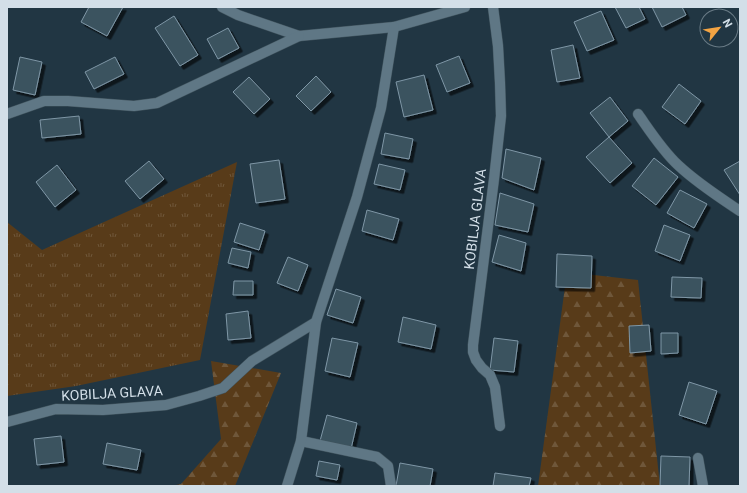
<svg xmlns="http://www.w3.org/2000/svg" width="747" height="493" font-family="Roboto,sans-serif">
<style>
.grass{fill:url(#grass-tufts)}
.forest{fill:url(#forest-firs)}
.building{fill:#3b525f;stroke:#7f97a6;filter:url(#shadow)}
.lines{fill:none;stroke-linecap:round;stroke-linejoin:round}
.minor-casing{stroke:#41545e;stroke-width:11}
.minor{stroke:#5f7785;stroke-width:10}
.labels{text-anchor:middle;stroke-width:3.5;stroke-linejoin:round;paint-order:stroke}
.street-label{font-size:14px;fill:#d3dfe8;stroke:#213643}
</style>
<defs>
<pattern id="grass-tufts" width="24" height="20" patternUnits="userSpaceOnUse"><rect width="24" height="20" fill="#583b19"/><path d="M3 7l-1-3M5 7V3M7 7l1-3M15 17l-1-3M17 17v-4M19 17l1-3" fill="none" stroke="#6f573a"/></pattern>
<pattern id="forest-firs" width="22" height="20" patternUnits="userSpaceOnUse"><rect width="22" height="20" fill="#583b19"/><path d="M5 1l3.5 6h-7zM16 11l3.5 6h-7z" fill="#6f573a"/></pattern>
<filter id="shadow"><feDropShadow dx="3.5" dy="3.5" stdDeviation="0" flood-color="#0009"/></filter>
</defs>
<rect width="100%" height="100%" fill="#213643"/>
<polygon class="grass" points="237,162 200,360 76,386 7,396 7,222 42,250"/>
<g class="forest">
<polygon points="567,272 638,280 660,486 538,486"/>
<polygon points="211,361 281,373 235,486 171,486 181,484 221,439"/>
</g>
<g class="building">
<polygon points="89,7 123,7 107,36 81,22"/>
<polygon points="615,7 639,7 645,19 626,28"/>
<polygon points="652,7 682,7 686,15 662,27"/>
<polygon points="601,11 614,40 587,51 574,22"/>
<polygon points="174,16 198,55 180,66 155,28"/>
<polygon points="228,28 239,48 218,59 207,39"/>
<polygon points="573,45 580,78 557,82 551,50"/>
<polygon points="459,56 470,83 447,92 436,65"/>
<polygon points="20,57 42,62 35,95 13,90"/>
<polygon points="115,57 124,74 94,89 85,72"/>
<polygon points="424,75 433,110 404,117 396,82"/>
<polygon points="316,76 331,92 311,111 296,96"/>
<polygon points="249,77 270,99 254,114 233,92"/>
<polygon points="679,84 701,101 685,124 662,107"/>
<polygon points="610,97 628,121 609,137 590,113"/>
<polygon points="79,116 81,134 42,138 40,120"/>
<polygon points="385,133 413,139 409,159 381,154"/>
<polygon points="609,137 632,163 610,183 586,157"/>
<polygon points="506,149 541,158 534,190 502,178"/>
<polygon points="654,158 678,177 656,205 632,186"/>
<polygon points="279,160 285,199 256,203 250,164"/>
<polygon points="149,161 164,179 140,199 125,181"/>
<polygon points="740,161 740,195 724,170"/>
<polygon points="379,164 405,170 400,190 374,184"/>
<polygon points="57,165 76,190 55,207 36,182"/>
<polygon points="680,190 707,204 694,228 667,213"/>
<polygon points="500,193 534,204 528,232 495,225"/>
<polygon points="367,210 399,219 393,240 362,231"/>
<polygon points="240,223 265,231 259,250 234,242"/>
<polygon points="664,225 690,235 680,261 655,251"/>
<polygon points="499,235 526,243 521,271 492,262"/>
<polygon points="232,248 251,252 248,268 228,263"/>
<polygon points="557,254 592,256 591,288 556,287"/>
<polygon points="288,257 308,265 298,291 277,283"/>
<polygon points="672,277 702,278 701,298 671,297"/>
<polygon points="234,281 253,281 253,295 233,295"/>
<polygon points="336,289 361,297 353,323 327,315"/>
<polygon points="248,311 251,338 228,340 226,314"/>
<polygon points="403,317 436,325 431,349 398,342"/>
<polygon points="649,325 651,351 630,353 629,326"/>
<polygon points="661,333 678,333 678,353 661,354"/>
<polygon points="332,338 358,343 350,377 325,371"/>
<polygon points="494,338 518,341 514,372 490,370"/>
<polygon points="689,382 717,391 706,424 679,415"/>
<polygon points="327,415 357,423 351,449 320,441"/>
<polygon points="61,436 64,462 37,465 34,439"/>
<polygon points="107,443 141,450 137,470 103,464"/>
<polygon points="661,456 690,457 689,486 660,486"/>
<polygon points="319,461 340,465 337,480 316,476"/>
<polygon points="400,463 433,469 430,486 396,486"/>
<polygon points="495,473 531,478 529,486 493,486"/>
</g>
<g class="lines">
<g class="minor-casing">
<g id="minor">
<polyline points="222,7 238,15 299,36 394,27 465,7"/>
<polyline points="493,7 498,46 500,83 501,116 494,179 473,345 473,352 476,360 482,368 490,375 495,387 500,426"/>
<polyline points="7,114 44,101 68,101 134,106 157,103 299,36"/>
<path d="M638,114C650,131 662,150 678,165C697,183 719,197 740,211"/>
<polyline points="7,422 56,409 103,410 166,405 199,396 223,388 252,361 316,322"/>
<polyline points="301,441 377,457 388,466 391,486"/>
<polyline points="698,458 703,486"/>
<polyline points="287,486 301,441 316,322 357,197 381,108 394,27"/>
</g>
</g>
<use href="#minor" class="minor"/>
</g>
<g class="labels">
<g class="street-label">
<text transform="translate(475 219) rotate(-83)" y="5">KOBILJA GLAVA</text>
<text transform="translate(112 393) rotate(-3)" y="5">KOBILJA GLAVA</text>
</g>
</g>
<rect width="747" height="493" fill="none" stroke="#d3dfe8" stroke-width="16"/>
<g transform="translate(719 28) rotate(60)"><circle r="19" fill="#213643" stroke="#687a85"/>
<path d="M0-3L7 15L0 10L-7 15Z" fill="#f3a443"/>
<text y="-6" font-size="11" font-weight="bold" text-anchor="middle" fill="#d3dfe8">N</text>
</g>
</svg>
